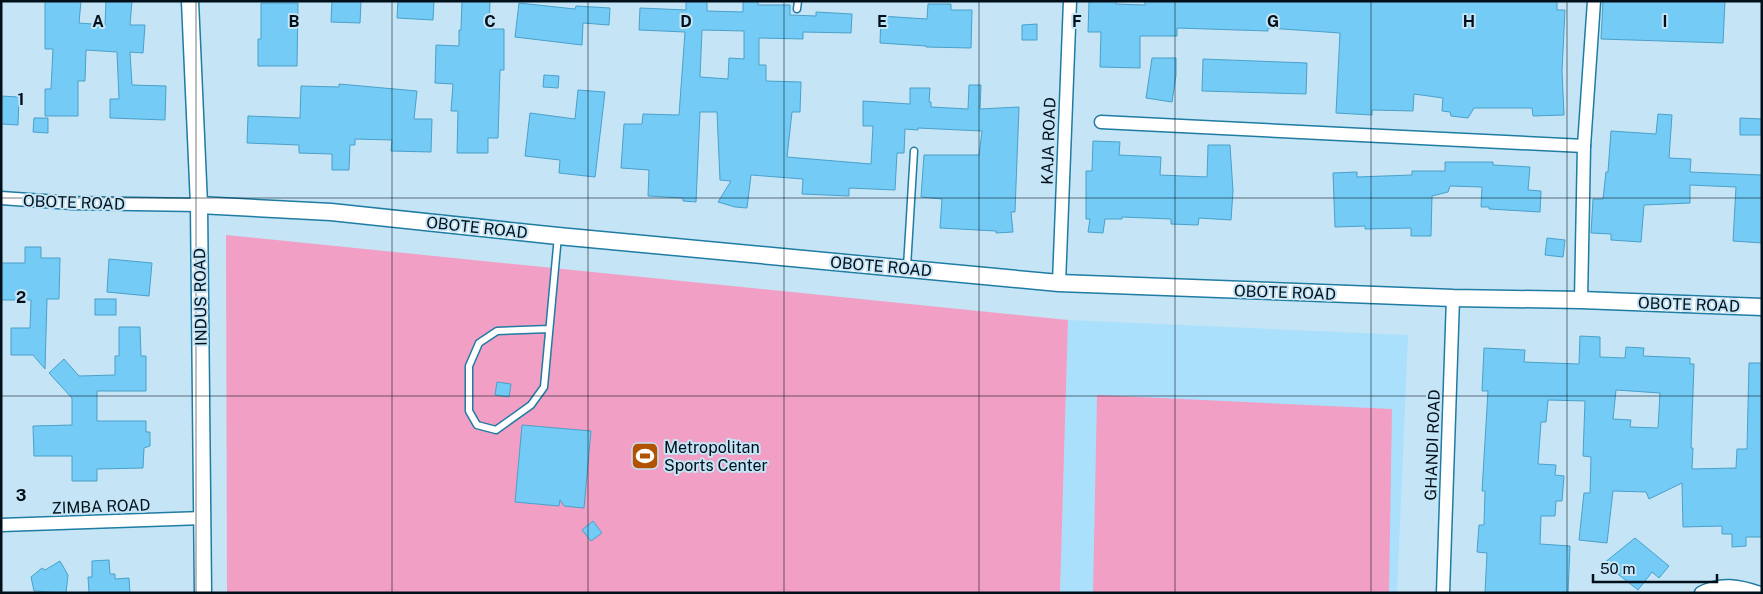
<svg xmlns="http://www.w3.org/2000/svg" width="1763" height="594" font-family="'Public Sans',sans-serif">
<style>
.built{fill:#abe0fc}
.green{fill:#f19fc4}
.building{fill:#73cbf6;stroke:#4aa1c9;fill-rule:evenodd}
.lines{fill:none;stroke-linecap:round;stroke-linejoin:round}
.service-casing{stroke:#1f7ca3;stroke-width:9}
.minor-casing{stroke:#1f7ca3;stroke-width:15}
.tertiary-casing{stroke:#1f7ca3;stroke-width:19}
.service{stroke:#fff;stroke-width:6}
.minor{stroke:#fff;stroke-width:12}
.tertiary{stroke:#fff;stroke-width:16}
.grid{fill:none;stroke:#00101b;stroke-width:1;stroke-opacity:0.55}
.labels{text-anchor:middle;stroke-width:4;stroke-linejoin:round;paint-order:stroke}
.street-label{font-size:16px;fill:#00101b;stroke:#c5e4f5}
.poi-label{font-size:16px;fill:#00101b;stroke:#c5e4f5;text-anchor:start}
.grid-label{font-size:16px;text-anchor:middle;font-weight:bold;fill:#00101b;stroke:#c5e4f5;stroke-width:4;stroke-linejoin:round;paint-order:stroke}
</style>
<rect width="100%" height="100%" fill="#c5e4f5"/>
<polygon class="built" points="1068,320 1408,335 1397,593 1060,593"/>
<g class="green">
<polygon points="226,235 1068,320 1060,593 227,593"/>
<polygon points="1097,395 1392,409 1389,593 1093,593"/>
</g>
<g class="building">
<polygon points="45,1 81,1 79,23 105,25 106,1 132,1 130,25 145,25 143,53 130,52 132,85 166,86 165,120 110,118 110,99 119,99 117,52 86,50 85,81 78,81 78,116 45,116 45,89 51,89 53,49 45,49"/>
<polygon points="332,1 361,1 360,23 331,22"/>
<polygon points="398,1 434,1 433,20 397,18"/>
<polygon points="462,1 490,1 489,29 504,29 504,70 500,70 498,138 488,138 488,153 457,153 458,111 451,111 453,84 435,83 436,45 459,46 459,30 461,30"/>
<path d="M686,1H707V11L743,12V1H758V5H790V15L816,16V12L852,14L851,33L803,32V39L759,38V65H766V81L801,82L800,112H792L787,157L871,164L873,126H863V101L910,104V88H930L929,102H931V107L968,109L969,85H981L980,109L1019,107L1015,212H1011L1013,232L996,233V231L940,228L942,199L921,197L924,155H979L982,131L918,128V130L905,129L904,153H897L895,190L849,188V196L802,194L803,179L751,175L747,208L735,207L718,202L731,181L720,180L717,112H700L696,202L683,201V198L648,196L649,170L621,168L624,124H642L643,114L679,115L685,32L639,30L640,8L686,10ZM702,30L744,31V59L729,58L728,79L700,77Z"/>
<polygon points="1097,1 1116,1 1116,4 1145,5 1145,1 1557,1 1557,10 1565,10 1562,71 1564,115 1533,116 1532,108 1474,108 1468,118 1451,116 1450,112 1442,111 1443,98 1414,94 1413,111 1372,110 1372,115 1336,113 1340,33 1268,28 1268,31 1177,28 1177,36 1140,36 1140,68 1100,67 1101,32 1088,32 1089,2"/>
<polygon points="1603,1 1725,1 1723,43 1601,39"/>
<polygon points="261,3 298,3 297,66 258,66 258,39 261,39"/>
<polygon points="519,3 575,9 576,6 610,8 609,25 583,23 582,45 515,37"/>
<polygon points="928,4 951,4 951,10 972,10 971,48 926,47 926,46 880,43 881,16 927,19"/>
<polygon points="1037,24 1037,40 1022,40 1022,25"/>
<polygon points="1152,58 1176,58 1176,75 1172,102 1146,98"/>
<polygon points="1203,59 1307,63 1306,94 1202,91"/>
<polygon points="544,75 559,76 558,88 543,87"/>
<polygon points="339,84 417,91 414,119 432,119 431,152 391,151 392,140 355,139 355,145 350,145 349,170 332,170 332,154 299,153 299,145 247,143 248,116 300,118 301,86 339,87"/>
<polygon points="578,90 605,92 595,177 559,173 560,160 525,156 530,113 575,119"/>
<polygon points="1,96 19,97 18,125 1,124"/>
<polygon points="1658,114 1672,115 1669,158 1691,159 1690,172 1762,175 1762,243 1733,241 1736,187 1690,185 1690,203 1644,205 1641,242 1611,240 1611,234 1591,233 1593,199 1603,199 1606,172 1608,172 1611,131 1656,134"/>
<polygon points="34,118 48,118 48,133 33,132"/>
<polygon points="1740,118 1762,119 1762,135 1740,135"/>
<polygon points="1093,141 1120,142 1119,155 1161,157 1160,175 1207,177 1208,145 1230,145 1233,191 1231,220 1199,218 1198,225 1171,224 1171,219 1122,217 1122,219 1105,219 1103,233 1088,232 1090,219 1086,219 1086,171 1092,171"/>
<polygon points="1445,162 1493,162 1493,165 1530,167 1528,190 1541,191 1540,212 1489,209 1489,207 1481,207 1482,187 1450,186 1448,192 1432,196 1431,236 1411,236 1411,228 1365,229 1365,226 1335,227 1333,173 1357,172 1357,177 1412,175 1412,171 1445,171"/>
<polygon points="1547,238 1565,240 1563,257 1545,255"/>
<polygon points="25,247 41,247 41,258 60,258 59,299 47,299 45,369 33,355 11,355 11,328 30,328 31,300 1,300 1,263 25,263"/>
<polygon points="109,259 152,263 149,296 107,292"/>
<rect x="95" y="299" width="21" height="16"/>
<polygon points="119,327 140,327 141,356 146,356 146,391 97,391 97,421 146,421 146,432 150,432 150,446 144,448 143,468 97,469 97,481 72,481 72,456 34,456 33,426 72,425 72,398 49,373 64,359 79,376 115,375 115,356 119,356"/>
<path d="M1580,336L1600,337V357L1625,358L1626,347L1644,348L1643,356L1690,358V364H1694L1691,448H1693L1692,469L1736,468L1737,449H1747L1749,363H1762V537H1746V546L1732,547V534H1722V526L1683,527L1682,483L1649,499L1646,492L1613,491L1607,543L1579,540L1584,493H1590L1591,457L1583,456L1585,401L1548,400L1546,422H1541L1538,464L1556,465L1555,475L1564,476L1562,501H1556L1555,516H1541L1540,544L1570,546L1568,593H1485L1487,553L1477,552L1479,525H1484L1485,491H1482L1488,391H1482L1484,348L1525,350L1524,362L1579,364ZM1616,390L1660,393L1658,428L1630,427L1631,420L1613,419Z"/>
<polygon points="497,382 511,384 509,397 495,395"/>
<polygon points="522,425 591,431 584,508 564,506 560,500 559,506 515,502"/>
<polygon points="593,521 602,533 591,541 582,530"/>
<polygon points="1635,538 1669,566 1659,578 1652,572 1638,590 1604,563"/>
<polygon points="109,560 110,574 115,574 115,579 129,578 130,593 89,593 88,577 92,577 92,561"/>
<polygon points="60,561 68,575 66,593 34,591 31,577 42,568 45,570"/>
</g>
<g class="lines">
<g class="service-casing">
<g id="service">
<polyline points="797,9 798,1"/>
<polyline points="907,267 914,151"/>
<polyline points="549,329 497,331 479,343 469,366 469,411 477,425 496,430 531,405 544,387 558,236"/>
</g>
</g>
<g class="minor-casing">
<g id="minor">
<polyline points="1101,122 1584,146"/>
<polyline points="1,198 72,203 199,205"/>
<polyline points="1059,283 1070,1"/>
<polyline points="1581,300 1584,146 1594,1"/>
<polyline points="1,525 203,518"/>
<polyline points="1443,593 1453,298"/>
<path d="M1701,593C1720,582 1740,586 1760,593"/>
</g>
</g>
<g class="tertiary-casing">
<g id="tertiary">
<polyline points="190,1 199,205 203,593"/>
<polyline points="199,205 331,212 558,236 1059,283 1453,298 1581,300 1762,307"/>
</g>
</g>
<use href="#service" class="service"/>
<use href="#minor" class="minor"/>
<use href="#tertiary" class="tertiary"/>
</g>
<path class="grid" d="M196,1V593M392,1V593M588,1V593M784,1V593M979,1V593M1175,1V593M1371,1V593M1567,1V593M1,198H1762M1,396H1762"/>
<defs>
<g id="stadium-square" transform="scale(1.4375)"><rect x="-9" y="-9" width="18" height="18" rx="4" fill="#b15300" stroke="#c5e4f5"/><path d="M0-5a6.5 5 0 1 0 0 10a6.5 5 0 1 0 0-10ZM-3.5-1.8h7v3.6h-7Z" fill="#fff"/></g>
</defs>
<g fill-rule="evenodd">
<use href="#stadium-square" x="645" y="456"/>
</g>
<g class="labels">
<g class="street-label">
<text transform="translate(1048 141) rotate(-88)" y="6">KAJA ROAD</text>
<text transform="translate(74 202) rotate(2)" y="6">OBOTE ROAD</text>
<text transform="translate(477 227) rotate(6)" y="6">OBOTE ROAD</text>
<text transform="translate(881 266) rotate(5)" y="6">OBOTE ROAD</text>
<text transform="translate(1285 292) rotate(2)" y="6">OBOTE ROAD</text>
<text transform="translate(200 297) rotate(-91)" y="6">INDUS ROAD</text>
<text transform="translate(1689 304) rotate(2)" y="6">OBOTE ROAD</text>
<text transform="translate(1432 445) rotate(-88)" y="6">GHANDI ROAD</text>
<text transform="translate(101 506) rotate(-2)" y="6">ZIMBA ROAD</text>
</g>
<g class="poi-label">
<text x="664" y="453">Metropolitan<tspan x="664" dy="18">Sports Center</tspan></text>
</g>
</g>
<g class="grid-label">
<text x="98" y="27">A</text>
<text x="294" y="27">B</text>
<text x="490" y="27">C</text>
<text x="686" y="27">D</text>
<text x="882" y="27">E</text>
<text x="1077" y="27">F</text>
<text x="1273" y="27">G</text>
<text x="1469" y="27">H</text>
<text x="1665" y="27">I</text>
<text x="21" y="105">1</text>
<text x="21" y="303">2</text>
<text x="21" y="501">3</text>
</g>
<rect width="1763" height="594" fill="none" stroke="#00101b" stroke-width="5"/>
<path d="M1593 574v8h124v-8" fill="none" stroke="#00101b" stroke-width="2.5"/>
<text x="1600" y="574" font-size="15" fill="#00101b" stroke="#c5e4f5" stroke-width="4" paint-order="stroke">50 m</text>
</svg>
